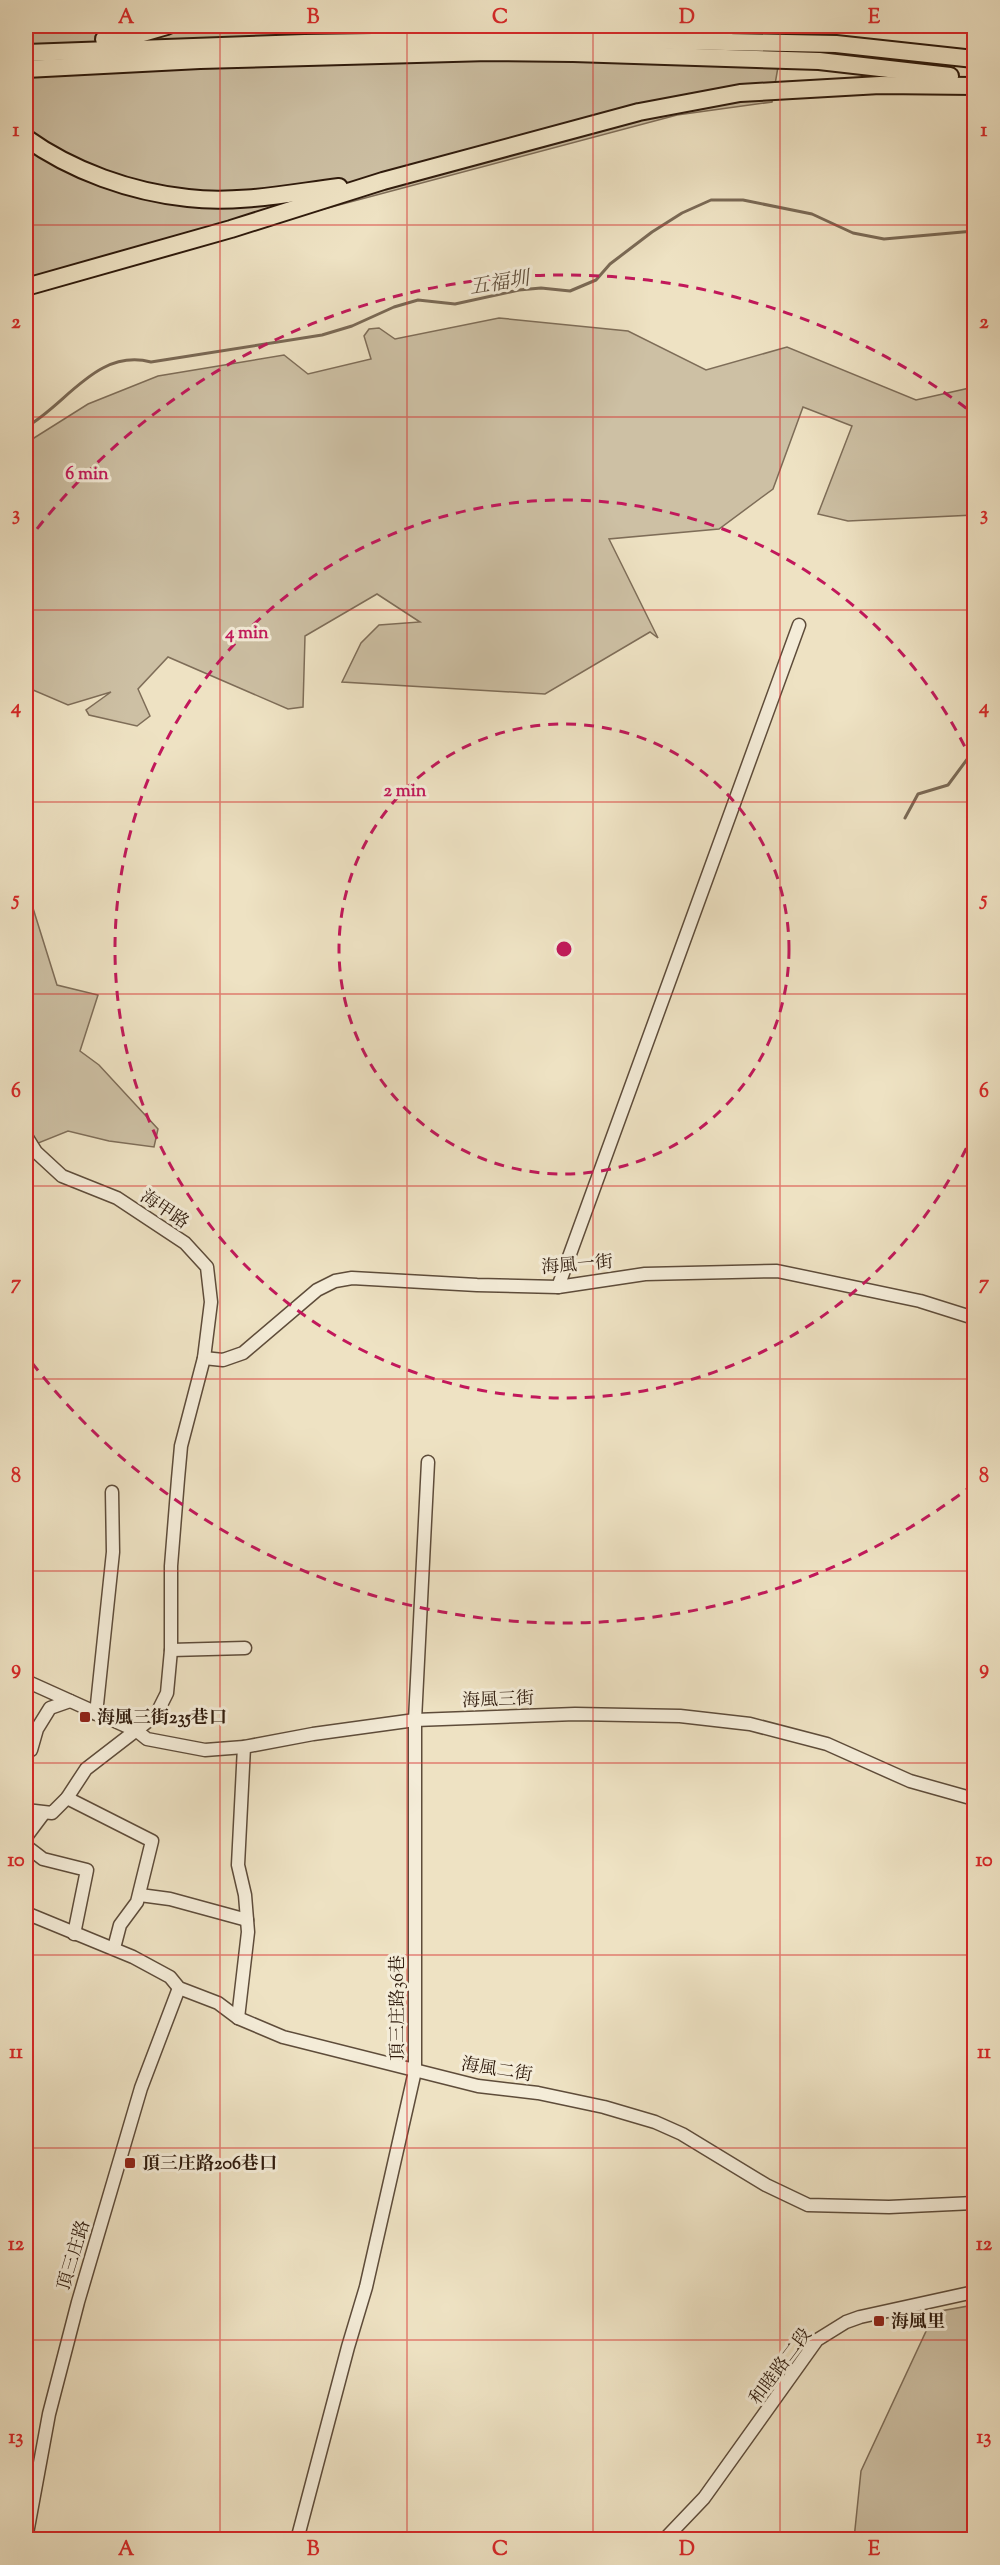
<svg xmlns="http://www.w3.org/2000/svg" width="1000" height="2565" font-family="'Sorts Mill Goudy','Noto Serif TC',serif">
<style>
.green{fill:#cdc0a4;stroke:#7e6d58;stroke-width:1.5}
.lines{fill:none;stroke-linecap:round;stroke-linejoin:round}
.stream{stroke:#7a6955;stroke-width:3}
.minor-casing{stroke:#5e4c3a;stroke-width:15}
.highway-casing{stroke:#2e1a0c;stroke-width:20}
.minor{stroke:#f4ecd8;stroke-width:12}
.highway{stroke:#eee2c3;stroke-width:16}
.grid{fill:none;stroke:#d62828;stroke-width:1.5;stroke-opacity:0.55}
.ring{fill:none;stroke:#c2185b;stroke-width:3;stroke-dasharray:10 8}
.poi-dot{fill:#8f2418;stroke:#f4ecd8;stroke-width:2}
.labels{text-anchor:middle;stroke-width:6;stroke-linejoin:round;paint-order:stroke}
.street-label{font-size:18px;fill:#2e1a0c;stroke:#f4ecd8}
.poi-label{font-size:18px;font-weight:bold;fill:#2e1a0c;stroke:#f4ecd8;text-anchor:start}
.water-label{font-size:20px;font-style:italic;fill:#614f3c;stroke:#f4ecd8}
.centre{fill:#c2185b;stroke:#f4ecd8;stroke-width:3}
.ring-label{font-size:18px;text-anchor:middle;font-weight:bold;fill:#c2185b;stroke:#f4ecd8;stroke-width:6;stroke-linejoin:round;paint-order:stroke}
.neatline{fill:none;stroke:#d62828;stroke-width:2}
.grid-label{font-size:20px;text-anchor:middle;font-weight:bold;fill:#d62828}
</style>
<rect width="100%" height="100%" fill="#eee2c3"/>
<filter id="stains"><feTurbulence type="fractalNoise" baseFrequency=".00333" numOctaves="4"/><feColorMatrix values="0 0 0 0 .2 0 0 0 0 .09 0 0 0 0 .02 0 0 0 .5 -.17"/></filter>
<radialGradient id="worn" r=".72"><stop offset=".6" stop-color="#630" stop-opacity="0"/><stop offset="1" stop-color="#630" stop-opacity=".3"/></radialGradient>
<g class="green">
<polygon points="26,26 785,26 772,102 677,115 305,214 26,296"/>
<polygon points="499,318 628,331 706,370 787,347 916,400 974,387 974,515 848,521 818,514 852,426 803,407 773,489 719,529 609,539 658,638 650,632 545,694 342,682 361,643 379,625 420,622 377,594 305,636 303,707 288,709 168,657 138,689 150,716 137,726 89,715 86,710 111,692 68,705 26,687 26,443 88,404 158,376 284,355 308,374 371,359 364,336 369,329 379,328 395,339"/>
<polygon points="26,899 32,905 57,985 98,995 80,1051 99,1065 158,1129 154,1147 109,1141 68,1131 26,1148"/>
<polygon points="974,2305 974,2539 854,2539 861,2471 935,2312"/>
</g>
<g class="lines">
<g class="stream">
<path d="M26,427C67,404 97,348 151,362L322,335L352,326L394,307L418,300L455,304L519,290L541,288L570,291L596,280L610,264L652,232L682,213L711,200H743L812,214L853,233L884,239L974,231"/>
<polyline points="905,818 918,794 948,785 974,750"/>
</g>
<g class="minor-casing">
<g id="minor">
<polyline points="26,1136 36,1152 62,1176 117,1198 185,1243 207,1267 211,1302 204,1358 181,1446 178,1479 171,1566 171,1650 167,1693 156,1715 86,1769 67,1798 52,1813 26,1810"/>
<polyline points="558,1287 799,625"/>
<polyline points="204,1358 223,1360 243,1353 317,1290 335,1281 352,1278 477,1285 558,1287 645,1274 777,1271 920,1301 974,1318"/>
<polyline points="171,1650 245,1648"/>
<polyline points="26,1681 137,1731 147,1739 205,1750 244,1747 313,1734 415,1720 575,1714 680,1716 750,1724 827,1744 910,1781 974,1799"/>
<polyline points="96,1714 113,1552 112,1492"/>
<polyline points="31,1750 37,1729 50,1708 70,1701"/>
<polyline points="67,1798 152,1841 137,1902 120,1925 114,1948"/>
<polyline points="26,1837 44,1813"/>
<polyline points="26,1846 43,1859 87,1870 74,1934"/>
<polyline points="140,1895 170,1899 247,1920"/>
<polyline points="26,1913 133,1957 170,1977 179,1988 218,2003 238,2018 283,2037 478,2086 538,2093 604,2107 655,2122 682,2134 766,2185 808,2205 889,2207 974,2203"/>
<polyline points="238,2018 248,1932 245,1895 238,1865 244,1747"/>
<polyline points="26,2539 49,2414 78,2302 141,2088 179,1988"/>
<polyline points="297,2540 348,2347 366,2287 415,2071 415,1720 428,1462"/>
<polyline points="664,2540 704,2498 817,2340 846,2322 860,2317 974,2292"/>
</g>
</g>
<g class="highway-casing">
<g id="highway">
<polyline points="626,26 725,31"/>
<polyline points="104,39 125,38 167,26"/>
<polyline points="26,53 305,43 572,39 836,44 974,59"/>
<polyline points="26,69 200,60 489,52 573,53 819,61 950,76"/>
<path d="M26,138C72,171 131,192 188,198C237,204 290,193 339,187"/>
<polyline points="26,287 231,229 383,181 639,112 740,93 880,85 974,86"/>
</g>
</g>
<use href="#minor" class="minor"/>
<use href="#highway" class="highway"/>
</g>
<path class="grid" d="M220,26V2540M407,26V2540M593,26V2540M780,26V2540M26,225H974M26,417H974M26,610H974M26,802H974M26,994H974M26,1186H974M26,1379H974M26,1571H974M26,1763H974M26,1955H974M26,2148H974M26,2340H974"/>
<g class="ring">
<circle cx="564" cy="949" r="225"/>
<path d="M974 1132A449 449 0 1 1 974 766"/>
<path d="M974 1484A674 674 0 0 1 26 1355M26 543A674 674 0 0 1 974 414"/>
</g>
<g class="poi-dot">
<rect x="79" y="1711" width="12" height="12" rx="3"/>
<rect x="124" y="2157" width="12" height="12" rx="3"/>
<rect x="873" y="2315" width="12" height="12" rx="3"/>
</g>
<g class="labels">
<g class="street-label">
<text transform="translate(165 1209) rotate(34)" y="6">海甲路</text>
<text transform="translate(577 1264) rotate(-5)" y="6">海風一街</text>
<text transform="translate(498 1699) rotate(-2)" y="6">海風三街</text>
<text transform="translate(397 2008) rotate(-90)" y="6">頂三庄路36巷</text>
<text transform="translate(497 2069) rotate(9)" y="6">海風二街</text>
<text transform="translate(73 2255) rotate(-73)" y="6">頂三庄路</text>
<text transform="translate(780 2366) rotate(-53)" y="6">和睦路二段</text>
</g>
<g class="poi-label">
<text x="97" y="1723">海風三街235巷口</text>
<text x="142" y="2169">頂三庄路206巷口</text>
<text x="891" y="2327">海風里</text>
</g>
<g class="water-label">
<text transform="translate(499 282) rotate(-9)" y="7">五福圳</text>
</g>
</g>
<circle cx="564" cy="949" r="9" class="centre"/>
<g class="ring-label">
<text x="87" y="479">6 min</text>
<text x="247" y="638">4 min</text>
<text x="405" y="796">2 min</text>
</g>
<rect width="1000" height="2565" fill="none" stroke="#eee2c3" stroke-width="66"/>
<rect x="33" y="33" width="934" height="2499" class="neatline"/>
<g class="grid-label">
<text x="126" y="23">A</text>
<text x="313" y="23">B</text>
<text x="500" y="23">C</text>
<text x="687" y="23">D</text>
<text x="874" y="23">E</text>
<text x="16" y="136">1</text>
<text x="984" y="136">1</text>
<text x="16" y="328">2</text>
<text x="984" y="328">2</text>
<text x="16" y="520">3</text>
<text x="984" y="520">3</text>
<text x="16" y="713">4</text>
<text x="984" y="713">4</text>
<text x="16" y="905">5</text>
<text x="984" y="905">5</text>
<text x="16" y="1097">6</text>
<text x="984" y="1097">6</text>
<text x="16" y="1289">7</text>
<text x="984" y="1289">7</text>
<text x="16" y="1482">8</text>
<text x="984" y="1482">8</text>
<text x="16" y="1674">9</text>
<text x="984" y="1674">9</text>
<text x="16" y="1866">10</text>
<text x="984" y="1866">10</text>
<text x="16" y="2058">11</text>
<text x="984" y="2058">11</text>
<text x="16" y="2250">12</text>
<text x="984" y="2250">12</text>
<text x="16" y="2443">13</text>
<text x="984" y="2443">13</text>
<text x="126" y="2555">A</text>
<text x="313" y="2555">B</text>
<text x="500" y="2555">C</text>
<text x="687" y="2555">D</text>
<text x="874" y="2555">E</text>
</g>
<rect width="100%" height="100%" filter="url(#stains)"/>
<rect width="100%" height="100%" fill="url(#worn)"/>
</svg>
